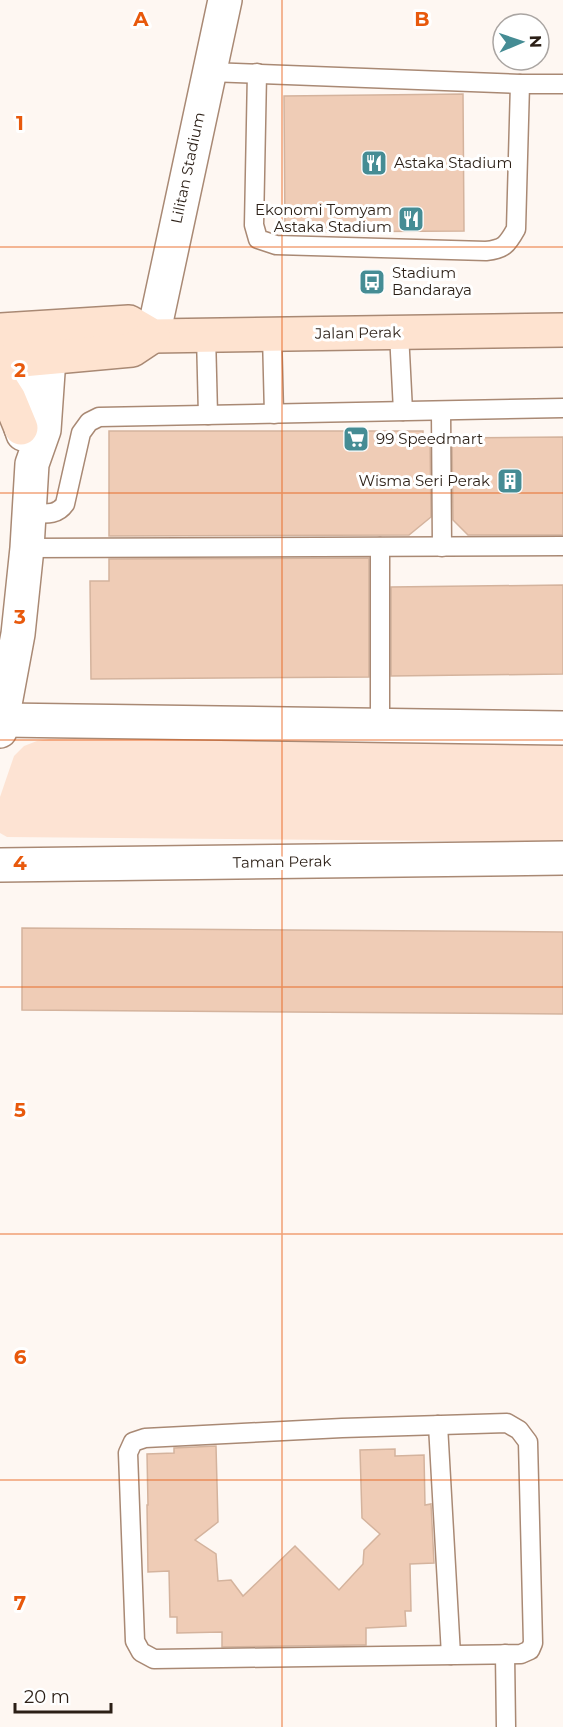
<svg xmlns="http://www.w3.org/2000/svg" width="563" height="1727" font-family="Montserrat,sans-serif">
<style>
.green{fill:#fde3d3}
.building{fill:#efccb6;stroke:#d4b39d;stroke-width:1.5}
.lines{fill:none;stroke-linecap:round;stroke-linejoin:round}
.service-casing{stroke:#a98974;stroke-width:21}
.minor-casing{stroke:#a98974;stroke-width:36}
.secondary-casing{stroke:#a98974;stroke-width:36}
.service{stroke:#fff;stroke-width:18}
.minor{stroke:#fff;stroke-width:33}
.secondary{stroke:#fee3d0;stroke-width:33}
.grid{fill:none;stroke:#e8590c;stroke-width:1.5;stroke-opacity:0.55}
.labels{text-anchor:middle;stroke-width:6;stroke-linejoin:round;paint-order:stroke}
.poi-label{font-size:15px;fill:#2b1f16;stroke:#fff;text-anchor:start}
.street-label{font-size:15px;fill:#2b1f16;stroke:#fff}
.grid-label{font-size:20px;text-anchor:middle;font-weight:bold;fill:#e8590c;stroke:#fff;stroke-width:6;stroke-linejoin:round;paint-order:stroke}
</style>
<rect width="100%" height="100%" fill="#fef7f2"/>
<polygon class="green" points="49,739 563,744 563,842 7,837 0,833 0,797 14,756 24,746 37,741"/>
<g class="building">
<polygon points="463,94 464,231 285,232 284,96"/>
<polygon points="109,431 423,431 423,438 430,438 431,517 409,535 109,536"/>
<polygon points="563,437 563,535 468,535 453,520 452,438"/>
<polygon points="369,558 369,677 91,679 90,581 109,581 109,559"/>
<polygon points="563,585 563,674 391,676 391,587"/>
<polygon points="22,928 563,932 563,1014 22,1010"/>
<polygon points="216,1446 218,1522 195,1540 216,1554 218,1581 231,1580 243,1596 295,1546 339,1590 363,1564 364,1550 380,1534 362,1518 360,1450 395,1449 395,1456 424,1455 425,1505 431,1504 434,1563 410,1564 411,1611 405,1611 406,1626 366,1628 366,1645 359,1645 222,1647 222,1632 177,1633 177,1617 170,1617 169,1571 148,1572 147,1505 148,1505 147,1454 174,1453 174,1448"/>
</g>
<g class="lines">
<g class="service-casing">
<g id="service">
<polyline points="209,72 520,84 563,84"/>
<path d="M257,73L254,225L258,239L276,245L486,251C504,249 507,245 516,229L520,84"/>
<polyline points="399,333 403,411"/>
<polyline points="206,335 208,415"/>
<polyline points="272,335 274,414"/>
<polyline points="441,411 442,547"/>
<path d="M29,513C43,513 56,517 65,504L81,433L89,422L99,417L563,408"/>
<polyline points="27,548 563,546"/>
<polyline points="380,726 380,547"/>
<polygon points="507,1423 519,1430 528,1442 533,1643 530,1650 521,1654 154,1659 141,1652 135,1641 128,1453 133,1442 145,1438 342,1428"/>
<polyline points="438,1425 451,1655"/>
<polyline points="505,1654 506,1727"/>
</g>
</g>
<g class="minor-casing">
<g id="minor">
<polyline points="153,336 225,0"/>
<polyline points="23,434 21,428 23,359 31,334"/>
<polyline points="3,720 563,728"/>
<polyline points="0,731 18,634 27,548 32,464 44,430 49,358 35,332"/>
<polyline points="0,865 563,858"/>
</g>
</g>
<g class="secondary-casing">
<g id="secondary">
<polyline points="0,330 129,322 153,336 563,330"/>
<polyline points="0,362 132,350 153,336"/>
<polyline points="0,385 9,399 21,428"/>
</g>
</g>
<use href="#service" class="service"/>
<use href="#minor" class="minor"/>
<use href="#secondary" class="secondary"/>
</g>
<path class="grid" d="M282,0V1727M0,247H563M0,493H563M0,740H563M0,987H563M0,1234H563M0,1480H563"/>
<defs>
<g id="restaurant-square" transform="scale(1.35)"><rect x="-9" y="-9" width="18" height="18" rx="4" fill="#458c94" stroke="#fff"/><path d="M-5-6h1v4h1v-4h1v4h1v-4h1v5L-1.5 .5V6h-2V.5L-5-1ZM5-6V6H3V1.5H1.5Q1.5-4 5-6Z" fill="#fff"/></g>
<g id="bus-square" transform="scale(1.35)"><rect x="-9" y="-9" width="18" height="18" rx="4" fill="#458c94" stroke="#fff"/><path d="M-5-6H5V4H4V6H2V4H-2V6H-4V4H-5ZM-3.5-4V0h7V-4ZM-3.5 1.2v1.5H-2V1.2ZM2 1.2v1.5H3.5V1.2Z" fill="#fff"/></g>
<g id="supermarket-square" transform="scale(1.35)"><rect x="-9" y="-9" width="18" height="18" rx="4" fill="#458c94" stroke="#fff"/><path d="M-6-5.5h2.5l.6 2H6L4.5 2H-2.5L-4.4-4H-6ZM-1.5 3.2a1.3 1.3 0 1 0 .1 0ZM3 3.2a1.3 1.3 0 1 0 .1 0Z" fill="#fff"/></g>
<g id="building-square" transform="scale(1.35)"><rect x="-9" y="-9" width="18" height="18" rx="4" fill="#458c94" stroke="#fff"/><path d="M-4-6H4V6H1V3H-1V6H-4ZM-2.5-4.3h1.7v1.8h-1.7ZM.8-4.3h1.7v1.8H.8ZM-2.5-1h1.7V.8h-1.7ZM.8-1h1.7V.8H.8Z" fill="#fff"/></g>
</defs>
<g fill-rule="evenodd">
<use href="#restaurant-square" x="374" y="163"/>
<use href="#restaurant-square" x="411" y="219"/>
<use href="#bus-square" x="372" y="282"/>
<use href="#supermarket-square" x="356" y="439"/>
<use href="#building-square" x="510" y="481"/>
</g>
<g class="labels">
<g class="poi-label">
<text x="394" y="168">Astaka Stadium</text>
<text x="392" y="215" text-anchor="end">Ekonomi Tomyam<tspan x="392" dy="17">Astaka Stadium</tspan></text>
<text x="392" y="278">Stadium<tspan x="392" dy="17">Bandaraya</tspan></text>
<text x="376" y="444">99 Speedmart</text>
<text x="490" y="486" text-anchor="end">Wisma Seri Perak</text>
</g>
<g class="street-label">
<text transform="translate(188 168) rotate(-78)" y="5">Lilitan Stadium</text>
<text transform="translate(358 333) rotate(-1)" y="5">Jalan Perak</text>
<text transform="translate(282 862) rotate(-1)" y="5">Taman Perak</text>
</g>
</g>
<g class="grid-label">
<text x="141" y="26">A</text>
<text x="422" y="26">B</text>
<text x="20" y="130">1</text>
<text x="20" y="377">2</text>
<text x="20" y="624">3</text>
<text x="20" y="870">4</text>
<text x="20" y="1117">5</text>
<text x="20" y="1364">6</text>
<text x="20" y="1610">7</text>
</g>
<g transform="translate(521 42) rotate(88)"><circle r="28" fill="#ffffff" stroke="#aaa5a2" stroke-width="1.5"/>
<path d="M0-4.5L10 22L0 15L-10 22Z" fill="#458c94"/>
<text y="-9" font-size="16" font-weight="bold" text-anchor="middle" fill="#2b1f16">N</text>
</g>
<path d="M15 1703v9h96v-9" fill="none" stroke="#2b1f16" stroke-width="3"/>
<text x="24" y="1703" font-size="18" fill="#2b1f16" stroke="#ffffff" stroke-width="4.5" paint-order="stroke">20 m</text>
</svg>
